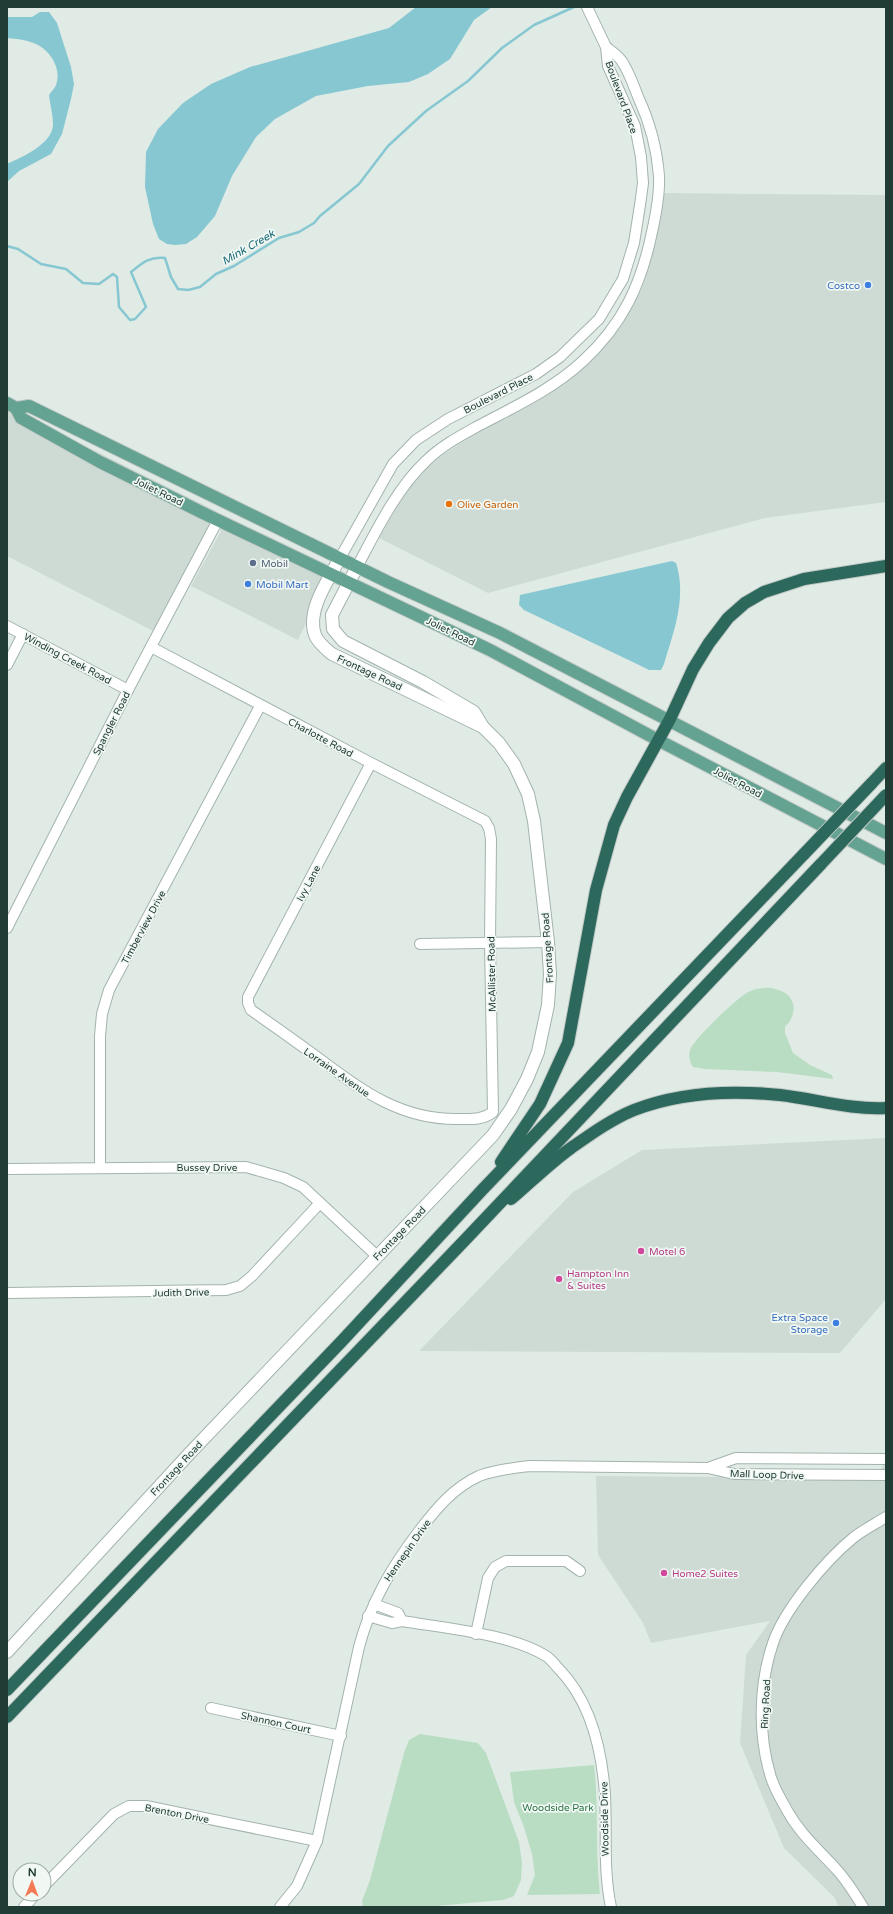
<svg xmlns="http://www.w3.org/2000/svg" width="893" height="1914" font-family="'Varela Round',sans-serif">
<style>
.built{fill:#cedbd5}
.green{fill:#b9ddc2}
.water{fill:#87c7d1}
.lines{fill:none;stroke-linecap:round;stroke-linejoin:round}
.stream{stroke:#87c7d1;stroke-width:2.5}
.minor-casing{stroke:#a3b3ad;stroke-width:12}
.tertiary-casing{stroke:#a3b3ad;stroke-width:14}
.primary-casing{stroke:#c1c8c6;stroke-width:14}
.motorway-casing{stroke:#c1c8c6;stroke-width:14}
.minor{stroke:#fff;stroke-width:10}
.tertiary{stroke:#fff;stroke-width:12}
.primary{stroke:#64a291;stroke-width:12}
.motorway{stroke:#2c685b;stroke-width:12}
.motorway-bridge-casing{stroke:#c1c8c6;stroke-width:14;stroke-linecap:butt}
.motorway-bridge{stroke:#2c685b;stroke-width:12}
.shop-dot{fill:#3f7fe0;stroke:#f1f8f4;stroke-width:1.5}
.food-dot{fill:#e8710a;stroke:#f1f8f4;stroke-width:1.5}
.service-dot{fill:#5c6f8a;stroke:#f1f8f4;stroke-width:1.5}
.hotel-dot{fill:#d1479c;stroke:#f1f8f4;stroke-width:1.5}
.labels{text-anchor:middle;stroke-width:3.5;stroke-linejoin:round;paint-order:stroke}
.street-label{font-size:10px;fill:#213c34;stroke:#f1f8f4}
.shop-label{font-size:10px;fill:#366cbe;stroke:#f1f8f4;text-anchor:end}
.food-label{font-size:10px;fill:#c56008;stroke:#f1f8f4;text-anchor:start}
.service-label{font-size:10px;fill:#4e5e75;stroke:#f1f8f4;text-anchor:start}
.hotel-label{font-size:10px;fill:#b23c85;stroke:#f1f8f4;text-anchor:start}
.park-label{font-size:10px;fill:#2a7345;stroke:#f1f8f4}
.water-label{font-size:11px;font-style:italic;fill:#1a6a78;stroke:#f1f8f4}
</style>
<rect width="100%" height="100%" fill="#e0ebe6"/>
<g class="built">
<polygon points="662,193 886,195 886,502 765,518 488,593 379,538 412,481 438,457 555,387 622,323 642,288 655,243"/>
<polygon points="7,407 216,511 155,632 7,556"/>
<polygon points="227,520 330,573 298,640 191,586"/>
<polygon points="886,1138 886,1299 840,1353 419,1351 573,1192 642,1150"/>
<polygon points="886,1462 886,1907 839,1907 834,1897 784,1848 740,1743 746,1655 770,1621 651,1643 643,1623 598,1555 596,1476 874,1478"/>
</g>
<g class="green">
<path d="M756,989C762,988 769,987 775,989C796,993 799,1013 785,1027V1033L793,1053L810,1065L832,1075L833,1079L777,1072L705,1069L693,1067C690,1062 688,1056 690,1050C694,1039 734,1001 745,994C748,992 752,990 756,989Z"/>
<polygon points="420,1734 478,1743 486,1753 519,1842 522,1863 521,1880 514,1896 503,1900 436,1906 363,1907 362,1901 370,1880 404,1753 409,1740"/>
<path d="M594,1765C599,1808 595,1851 600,1894L527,1895L535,1875L532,1854L524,1827L514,1802L510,1772Z"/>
</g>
<g class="water">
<polygon points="416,7 492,7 474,20 450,59 428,74 409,82 368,86 316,96 275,119 256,137 232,176 215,216 197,237 186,244 175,245 167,244 159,239 153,224 145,187 146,152 158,129 183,103 211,84 250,67 389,28"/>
<path d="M40,12H49L57,23L71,67L74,84L71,99L62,134L51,154L19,171L7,182V164C22,157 53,144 53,124C53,115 50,104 49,95C51,92 55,88 56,85C62,70 51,52 38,45C28,40 18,39 7,38V17H32Z"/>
<path d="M672,561L676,563C687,597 674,631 664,664L661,670H649L639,665L524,610L519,605L520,595Z"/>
</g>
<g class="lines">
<path class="stream" d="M7,246L18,249L41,264L66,269L83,283L99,284L113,274L117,277L119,307L130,320L135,319L146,307L131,272C142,263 150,256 165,258L171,277L178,289L188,290L200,287L216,274L234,266L279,238L299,232L314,223L320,216L359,184L388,146L426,111L468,81L502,48L534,25L574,7"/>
<g class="minor-casing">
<g id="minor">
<polyline points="340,558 393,464 416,440 448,419 536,374 560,357 599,319 623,279 634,243 640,205 643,183 641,157 635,126 608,66 606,47 587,7"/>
<path d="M357,567C376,531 397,488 426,461C441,446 460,436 478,426C514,407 553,389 583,361C623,324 641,285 652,232C656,214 660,195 659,176C657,150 650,123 639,99C634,87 629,71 621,60C617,55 611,51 606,47"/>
<polyline points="7,626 128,690"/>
<path d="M151,647L371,763L485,821L489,828L491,839L490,943L493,1112C483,1120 472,1119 459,1119C402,1120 364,1092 321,1060C298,1043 274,1026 251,1010L248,1003V997L371,763"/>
<polyline points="7,665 23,634"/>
<polyline points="7,928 128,690 218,520"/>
<polyline points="420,944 548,942"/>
<polyline points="100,1168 100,1036 102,1014 109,990 260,706"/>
<polyline points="7,1169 246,1167 284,1178 303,1187 377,1256"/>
<polyline points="7,1293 226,1290 240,1286 252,1276 320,1203"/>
<polyline points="708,1468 736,1458 886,1459"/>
<polyline points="374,1604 398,1613 402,1621"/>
<path d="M368,1616L392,1623L402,1621C444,1628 511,1634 546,1656C551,1659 555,1665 559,1669C591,1702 602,1750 605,1795C607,1832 603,1870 611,1907"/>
<polyline points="476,1634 488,1578 495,1567 506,1561 566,1561 580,1571"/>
<polyline points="211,1708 341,1736"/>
<polyline points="44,1886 114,1814 129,1806 146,1806 317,1841"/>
<polyline points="24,1907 36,1894"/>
<path d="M280,1907L297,1886L317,1841L359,1647C371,1602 391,1568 419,1531C436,1509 453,1488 479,1476C494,1470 513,1468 530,1466L708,1468L734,1474L886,1475"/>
<path d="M863,1907C855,1894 847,1881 837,1870C820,1851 801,1835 788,1812C782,1801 773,1787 770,1774C758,1733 759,1684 773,1643C784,1610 825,1561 853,1538C863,1530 875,1524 886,1517"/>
</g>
</g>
<g class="tertiary-casing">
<g id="tertiary">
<path d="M340,558C329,579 306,610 315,635C318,643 326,649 332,654L483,727"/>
<polyline points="7,1652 189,1454 493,1135 511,1109 527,1079 538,1052 548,1005 550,974 548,942 534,821 528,794 514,764 499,743 483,727 474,712 423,682 343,641 333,629 332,615 357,567"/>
</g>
</g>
<g class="primary-casing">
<g id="primary">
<polyline points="7,403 16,408 29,406 388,582 500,633 886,833"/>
<polyline points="16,408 21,418 100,462 203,513 490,650 658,740 886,859"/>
</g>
</g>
<g class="motorway-casing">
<g id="motorway">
<polyline points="871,784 886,768"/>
<polyline points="501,1162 540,1104 568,1043 596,890 614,825 627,797 670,719 693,669 709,643 728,618 745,603 764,592 804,579 886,566"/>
<path d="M511,1199C531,1182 550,1163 571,1148C591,1134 612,1119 634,1110C680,1092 731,1090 780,1095C815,1099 851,1110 886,1108"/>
<polyline points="7,1690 341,1342 483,1189 804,854"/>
<polyline points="7,1717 464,1241 821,864"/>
</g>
</g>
<use href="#minor" class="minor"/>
<use href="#tertiary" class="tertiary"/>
<use href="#primary" class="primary"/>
<use href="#motorway" class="motorway"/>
<g class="motorway-bridge-casing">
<g id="motorway-bridge">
<polyline points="804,854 871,784"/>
<polyline points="821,864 886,795"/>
</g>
</g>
<use href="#motorway-bridge" class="motorway-bridge"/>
</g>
<g class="shop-dot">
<circle cx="868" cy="285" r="4"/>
<circle cx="248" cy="584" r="4"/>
<circle cx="836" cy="1323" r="4"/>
</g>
<circle class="food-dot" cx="449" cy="504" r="4"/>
<circle class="service-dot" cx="253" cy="563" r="4"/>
<g class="hotel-dot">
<circle cx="641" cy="1251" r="4"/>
<circle cx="559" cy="1279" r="4"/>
<circle cx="664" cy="1573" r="4"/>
</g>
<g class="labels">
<g class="street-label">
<text transform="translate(622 97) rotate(70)" y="4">Boulevard Place</text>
<text transform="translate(498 393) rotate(-27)" y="4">Boulevard Place</text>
<text transform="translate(159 491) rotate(26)" y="4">Joliet Road</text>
<text transform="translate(451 631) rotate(26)" y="4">Joliet Road</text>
<text transform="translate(68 658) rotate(28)" y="4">Winding Creek Road</text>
<text transform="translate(370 672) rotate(25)" y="4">Frontage Road</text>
<text transform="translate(111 723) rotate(-63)" y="4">Spangler Road</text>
<text transform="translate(321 737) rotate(28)" y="4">Charlotte Road</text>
<text transform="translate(738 782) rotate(28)" y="4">Joliet Road</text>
<text transform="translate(308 883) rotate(-62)" y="4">Ivy Lane</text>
<text transform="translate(143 927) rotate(-62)" y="4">Timberview Drive</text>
<text transform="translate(547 948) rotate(-94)" y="4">Frontage Road</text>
<text transform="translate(491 974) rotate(-91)" y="4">McAllister Road</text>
<text transform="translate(337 1072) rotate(35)" y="4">Lorraine Avenue</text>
<text x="207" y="1171">Bussey Drive</text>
<text transform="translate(399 1233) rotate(-46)" y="4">Frontage Road</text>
<text transform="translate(181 1292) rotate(-1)" y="4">Judith Drive</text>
<text transform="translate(176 1468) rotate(-47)" y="4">Frontage Road</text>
<text transform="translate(767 1474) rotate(2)" y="4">Mall Loop Drive</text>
<text transform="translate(407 1550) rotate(-55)" y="4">Hennepin Drive</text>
<text transform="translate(765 1704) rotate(-87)" y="4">Ring Road</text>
<text transform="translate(276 1722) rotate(12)" y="4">Shannon Court</text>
<text transform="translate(177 1813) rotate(11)" y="4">Brenton Drive</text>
<text transform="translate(604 1819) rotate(-91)" y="4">Woodside Drive</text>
</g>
<g class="shop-label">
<text x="860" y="289">Costco</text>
<text x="256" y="588" text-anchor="start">Mobil Mart</text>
<text x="828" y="1321">Extra Space<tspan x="828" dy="12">Storage</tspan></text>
</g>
<g class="food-label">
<text x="457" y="508">Olive Garden</text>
</g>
<g class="service-label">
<text x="261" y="567">Mobil</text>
</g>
<g class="hotel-label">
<text x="649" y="1255">Motel 6</text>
<text x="567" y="1277">Hampton Inn<tspan x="567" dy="12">&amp; Suites</tspan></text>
<text x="672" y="1577">Home2 Suites</text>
</g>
<g class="park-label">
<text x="558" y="1811">Woodside Park</text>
</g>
<g class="water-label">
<text transform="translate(248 247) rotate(-30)" y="4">Mink Creek</text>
</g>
</g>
<rect width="893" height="1914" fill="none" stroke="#213c34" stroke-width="16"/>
<g transform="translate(32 1882) rotate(1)"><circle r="19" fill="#f1f8f4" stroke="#9eada7"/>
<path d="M0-3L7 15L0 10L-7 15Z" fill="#f47a56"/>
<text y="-6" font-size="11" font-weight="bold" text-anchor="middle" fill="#213c34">N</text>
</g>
</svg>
